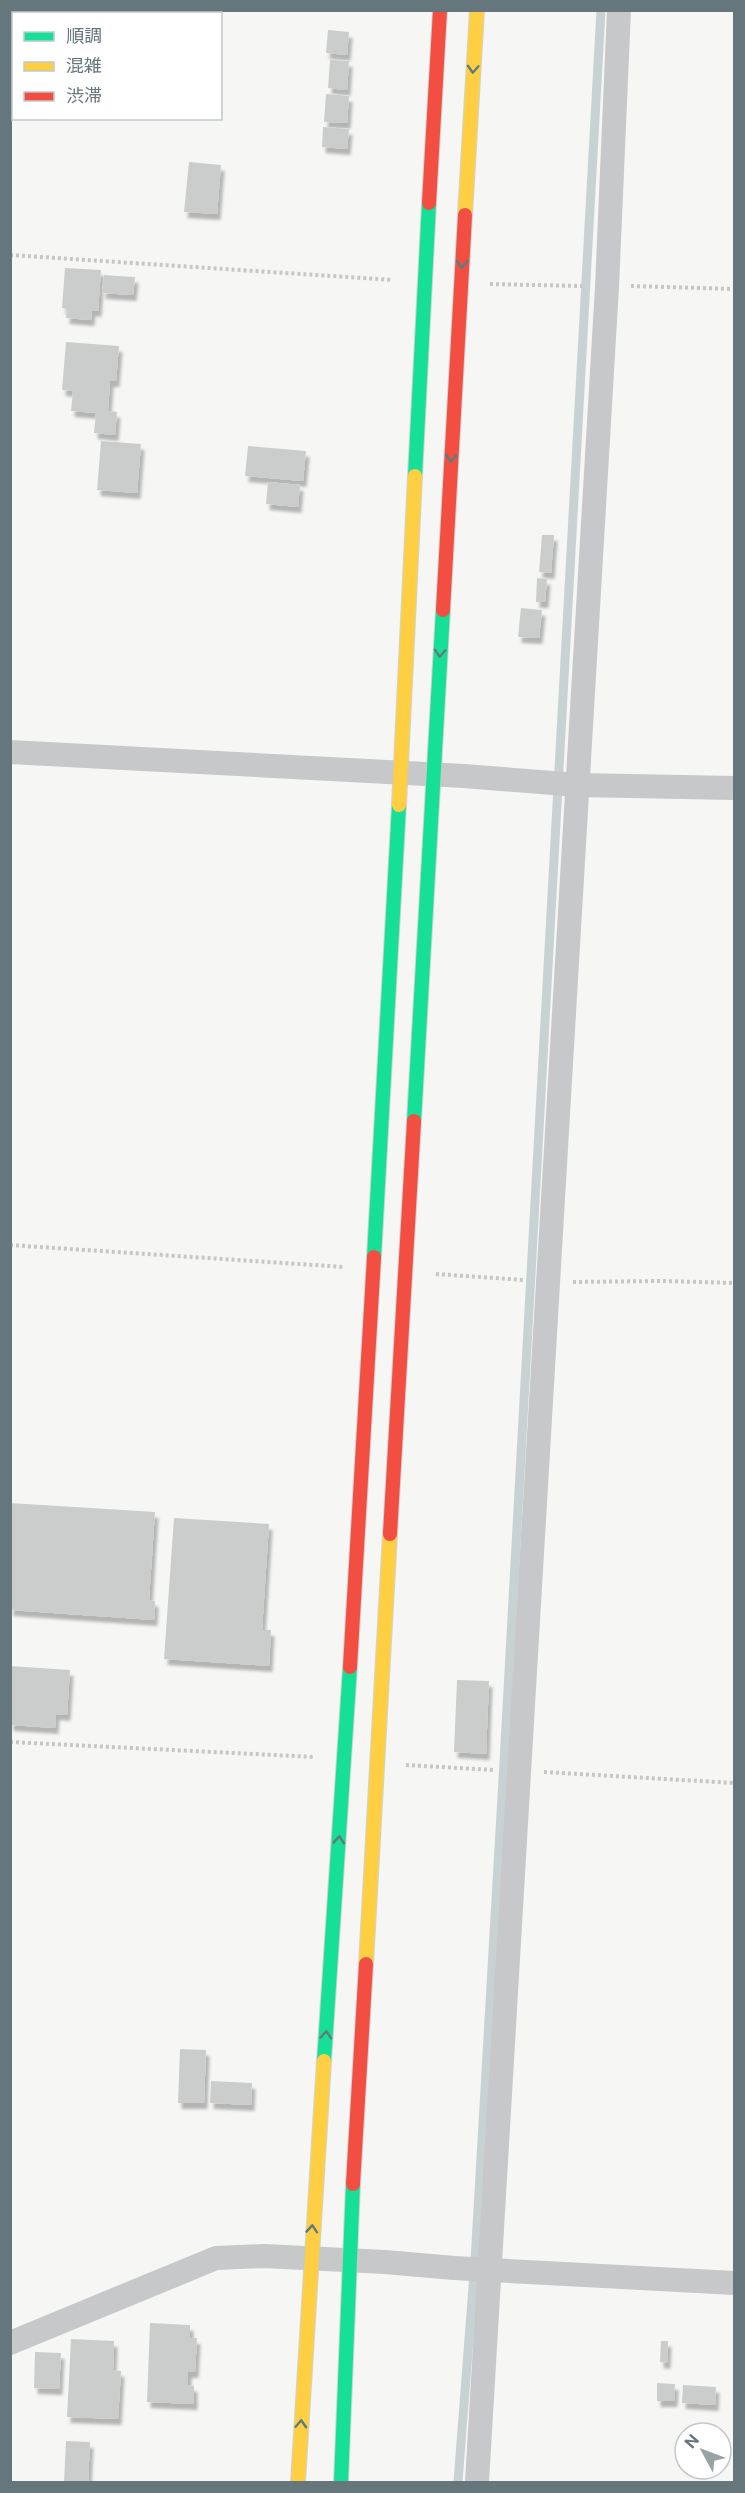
<svg xmlns="http://www.w3.org/2000/svg" width="745" height="2493" font-family="'Public Sans','Noto Sans JP',sans-serif">
<style>
.lines{fill:none;stroke-linecap:round;stroke-linejoin:round}
.stream{stroke:#c8d2d3;stroke-width:9}
.building{fill:#cbcdcd;filter:url(#shadow)}
.fast-casing{stroke:#d2d3d3;stroke-width:16}
.slow-casing{stroke:#d2d3d3;stroke-width:16}
.jam-casing{stroke:#d2d3d3;stroke-width:16}
.path{stroke:#c5c6c6;stroke-width:4;stroke-dasharray:3 3;stroke-linecap:butt}
.street{stroke:#c6c8c9;stroke-width:24}
.fast{stroke:#16e098;stroke-width:14}
.slow{stroke:#ffcf43;stroke-width:14}
.jam{stroke:#f24e42;stroke-width:14}
.oneway{stroke:#617b7d}
</style>
<defs>
<filter id="shadow"><feDropShadow dx="3.5" dy="6" stdDeviation="1.5" flood-color="#0004"/></filter>
</defs>
<rect width="100%" height="100%" fill="#f6f6f5"/>
<g class="lines">
<polyline class="stream" points="458,2482 475,2261 504,1762 601,10"/>
</g>
<g class="building">
<polygon points="328,30 349,32 347,55 326,53"/>
<polygon points="330,60 349,61 347,90 328,88"/>
<polygon points="326,94 349,96 347,123 324,122"/>
<polygon points="323,127 349,129 347,149 322,147"/>
<polygon points="189,162 221,165 217,214 184,212"/>
<polygon points="65,268 101,270 98,311 92,310 91,320 66,318 67,309 62,308"/>
<polygon points="104,275 135,277 133,295 102,293"/>
<polygon points="66,342 119,346 116,381 110,381 108,411 117,412 115,435 94,433 96,413 71,411 73,391 62,390"/>
<polygon points="101,441 141,444 137,493 97,490"/>
<polygon points="248,446 306,451 303,481 245,476"/>
<polygon points="268,482 300,485 298,507 266,504"/>
<polygon points="542,535 554,535 551,573 539,572"/>
<polygon points="537,578 547,579 545,602 536,602"/>
<polygon points="521,608 542,610 539,638 518,637"/>
<polygon points="10,1503 155,1512 149,1600 155,1601 154,1620 10,1610"/>
<polygon points="174,1518 269,1524 262,1630 271,1630 269,1666 164,1659"/>
<polygon points="10,1666 70,1670 67,1715 56,1714 55,1728 10,1725"/>
<polygon points="457,1680 489,1681 486,1754 454,1752"/>
<polygon points="180,2049 206,2050 204,2103 178,2103"/>
<polygon points="211,2081 252,2083 251,2105 210,2103"/>
<polygon points="150,2323 190,2325 190,2338 197,2338 195,2372 188,2372 188,2385 194,2386 194,2404 147,2402"/>
<polygon points="71,2339 114,2341 113,2370 121,2371 118,2419 67,2417"/>
<polygon points="661,2341 668,2341 667,2363 660,2362"/>
<polygon points="35,2352 61,2353 59,2389 34,2388"/>
<polygon points="657,2383 675,2384 674,2401 657,2401"/>
<polygon points="683,2385 716,2387 715,2405 682,2403"/>
<polygon points="66,2441 90,2442 88,2482 64,2482"/>
</g>
<g class="lines">
<g class="fast-casing">
<g id="fast">
<polyline points="415,476 429,203"/>
<polyline points="414,1121 443,610"/>
<polyline points="374,1257 399,805"/>
<polyline points="324,2061 350,1667"/>
<polyline points="341,2482 353,2184"/>
</g>
</g>
<g class="slow-casing">
<g id="slow">
<polyline points="465,215 477,10"/>
<polyline points="399,805 415,476"/>
<polyline points="366,1964 390,1534"/>
<polyline points="298,2482 324,2061"/>
</g>
</g>
<g class="jam-casing">
<g id="jam">
<polyline points="429,203 440,10"/>
<polyline points="443,610 465,215"/>
<polyline points="390,1534 414,1121"/>
<polyline points="350,1667 374,1257"/>
<polyline points="353,2184 366,1964"/>
</g>
</g>
<g class="path">
<polyline points="10,255 393,280"/>
<polyline points="490,284 582,286"/>
<polyline points="631,286 734,289"/>
<polyline points="10,1245 344,1267"/>
<polyline points="436,1274 524,1280"/>
<polyline points="573,1282 662,1281 734,1283"/>
<polyline points="10,1742 315,1757"/>
<polyline points="406,1765 494,1770"/>
<polyline points="544,1772 734,1783"/>
</g>
<g class="street">
<polyline points="10,752 464,776 578,785 734,788"/>
<polyline points="10,2343 216,2258 264,2256 385,2262 454,2268 734,2283"/>
<polyline points="477,2482 607,287 619,10"/>
</g>
<use href="#fast" class="fast"/>
<use href="#slow" class="slow"/>
<use href="#jam" class="jam"/>
</g>
<defs><path id="oneway-chevron" d="M-2-3.5L2.5 0L-2 3.5" fill="none" stroke-width="1.6" stroke-linecap="round" stroke-linejoin="round" transform="scale(1.5)"/></defs>
<g class="oneway">
<use href="#oneway-chevron" transform="translate(473 69) rotate(93)"/>
<use href="#oneway-chevron" transform="translate(462 264) rotate(93)"/>
<use href="#oneway-chevron" transform="translate(451 458) rotate(93)"/>
<use href="#oneway-chevron" transform="translate(440 653) rotate(93)"/>
<use href="#oneway-chevron" transform="translate(339 1840) rotate(-86)"/>
<use href="#oneway-chevron" transform="translate(326 2035) rotate(-86)"/>
<use href="#oneway-chevron" transform="translate(312 2229) rotate(-86)"/>
<use href="#oneway-chevron" transform="translate(301 2424) rotate(-87)"/>
</g>
<rect width="745" height="2493" fill="none" stroke="#65767c" stroke-width="24"/>
<rect x="12" y="12" width="210" height="108" fill="#ffffff" stroke="#c1c8cb" stroke-width="1.5"/>
<rect x="24" y="32" width="30" height="9" fill="#16e098" stroke="#c1c8cb" stroke-width="1.5"/>
<text x="66" y="42" font-size="18" fill="#65767c">順調</text>
<rect x="24" y="62" width="30" height="9" fill="#ffcf43" stroke="#c1c8cb" stroke-width="1.5"/>
<text x="66" y="72" font-size="18" fill="#65767c">混雑</text>
<rect x="24" y="92" width="30" height="9" fill="#f24e42" stroke="#c1c8cb" stroke-width="1.5"/>
<text x="66" y="102" font-size="18" fill="#65767c">渋滞</text>
<g transform="translate(703 2451) rotate(311)"><circle r="28" fill="#ffffff" stroke="#c1c8cb" stroke-width="1.5"/>
<path d="M0-4.5L10 22L0 15L-10 22Z" fill="#98a3a6"/>
<text y="-9" font-size="16" font-weight="bold" text-anchor="middle" fill="#65767c">N</text>
</g>
</svg>
